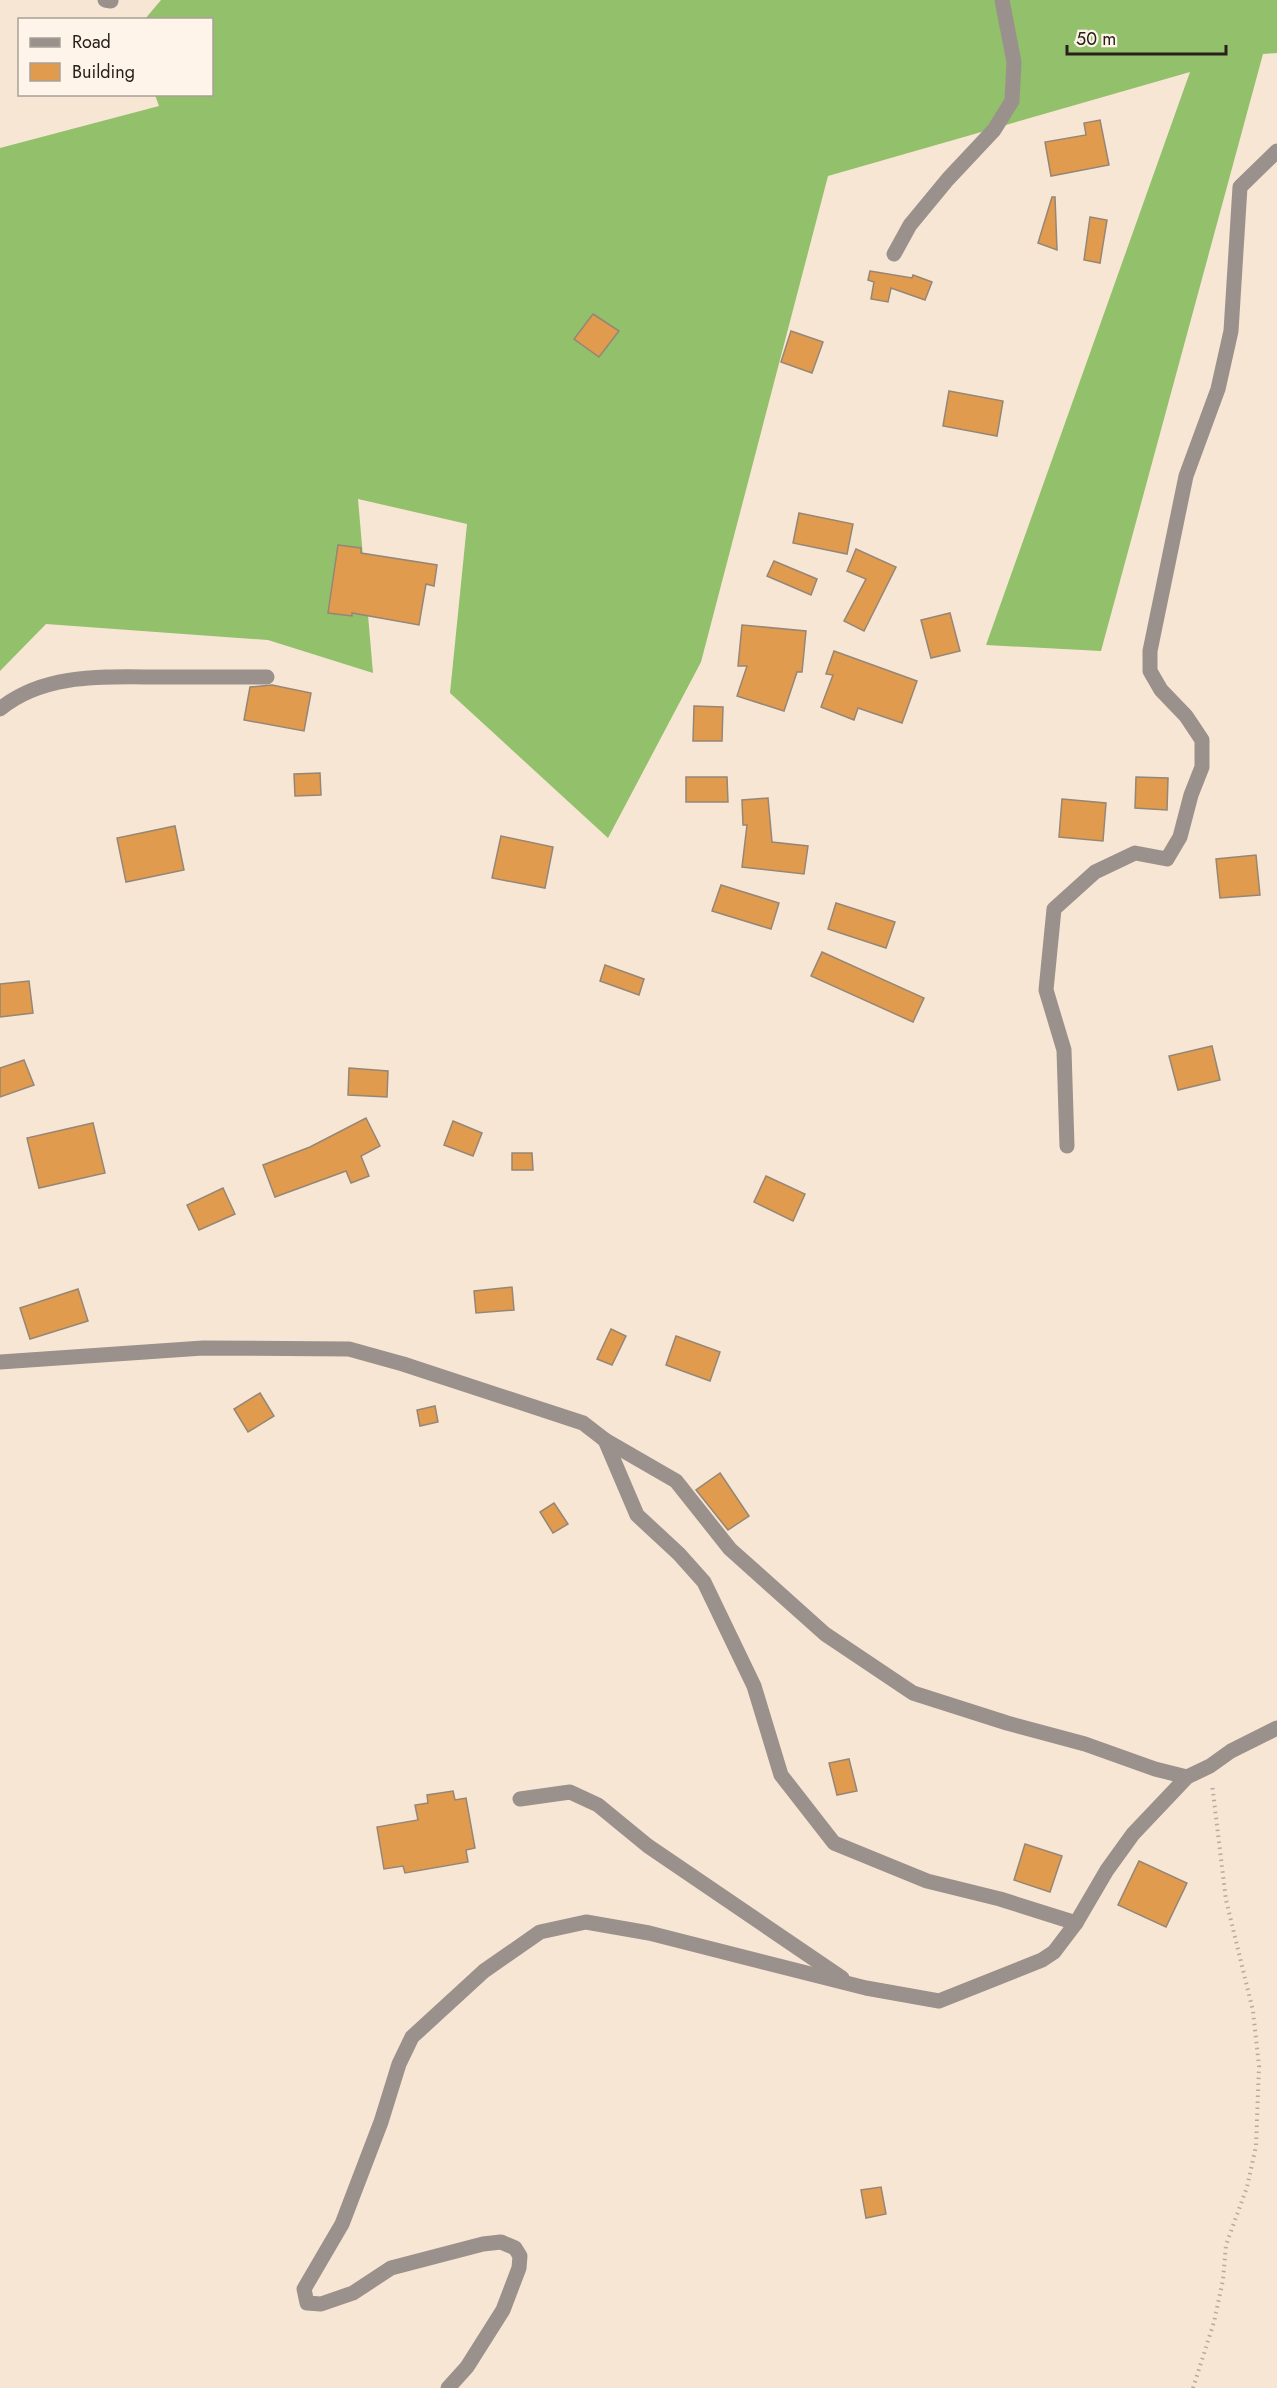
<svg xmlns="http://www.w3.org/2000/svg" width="1277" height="2388" font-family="Jost,sans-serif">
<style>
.forest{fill:#92c06b}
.building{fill:#e09b4e;stroke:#968676;stroke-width:1.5}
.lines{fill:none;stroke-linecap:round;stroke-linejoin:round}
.path{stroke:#b8aa9c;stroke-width:4;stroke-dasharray:1.5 4.5;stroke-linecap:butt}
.minor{stroke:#9a908c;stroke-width:15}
</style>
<rect width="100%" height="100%" fill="#f7e6d4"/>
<polygon class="forest" points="161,0 1277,0 1277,53 1263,54 1101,651 986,645 1190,72 828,176 701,662 608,838 450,693 467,524 358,499 373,673 268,640 46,624 0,671 0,148 159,106 155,95 212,94 212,20 145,19"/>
<g class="building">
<polygon points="1100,120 1109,165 1051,176 1045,142 1086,135 1084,123"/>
<polygon points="1052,197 1055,197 1057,250 1038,243"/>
<polygon points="1090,217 1107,220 1100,263 1084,260"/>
<polygon points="870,271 912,278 913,275 932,282 925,300 891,288 888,302 871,299 874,282 868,280"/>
<polygon points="593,314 619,331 599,357 574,339"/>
<polygon points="791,331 823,342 812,373 781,362"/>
<polygon points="949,391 1003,401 997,436 943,426"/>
<polygon points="799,513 853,524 847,554 793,543"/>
<polygon points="338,545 361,548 361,553 437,565 434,586 426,584 419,625 352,613 352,616 328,613"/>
<polygon points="856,549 896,567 864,631 844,621 866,579 847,571"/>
<polygon points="774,561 817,579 811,595 767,576"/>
<polygon points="950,613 960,651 931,658 921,620"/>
<polygon points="742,625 806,631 802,672 797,672 784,711 737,696 747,666 738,666"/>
<polygon points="834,651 917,681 902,723 858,708 854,720 821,707 833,675 826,674"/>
<polygon points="272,685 311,693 304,731 244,720 250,687"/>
<polygon points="694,706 723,707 722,741 693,741"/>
<polygon points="320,773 321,795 295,796 294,774"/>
<polygon points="686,777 727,777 728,802 686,802"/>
<polygon points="1136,777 1168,778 1167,810 1135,808"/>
<polygon points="768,798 772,842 808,846 804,874 742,867 747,825 743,825 742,800"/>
<polygon points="1062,799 1106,803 1103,841 1059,837"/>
<polygon points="175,826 184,870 126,882 117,838"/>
<polygon points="501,836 553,847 545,888 492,878"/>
<polygon points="1256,855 1260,895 1220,898 1216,859"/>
<polygon points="721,885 779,903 771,929 712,911"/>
<polygon points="836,903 895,922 886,948 828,929"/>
<polygon points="822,952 924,998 913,1022 811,976"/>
<polygon points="605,965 644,979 639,995 600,981"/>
<polygon points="29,981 33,1013 0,1017 0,984"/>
<polygon points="1212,1046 1220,1080 1178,1090 1169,1056"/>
<polygon points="24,1060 34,1085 0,1097 0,1068"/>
<polygon points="349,1068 388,1071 387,1097 348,1095"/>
<polygon points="366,1118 380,1146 361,1156 369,1176 351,1183 346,1171 275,1197 263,1165 310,1147"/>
<polygon points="453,1121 482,1133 473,1156 444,1145"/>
<polygon points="93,1123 105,1173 39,1188 27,1138"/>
<polygon points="512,1153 532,1153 533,1170 512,1170"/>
<polygon points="766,1176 805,1194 793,1221 754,1202"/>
<polygon points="223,1188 235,1214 199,1230 187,1205"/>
<polygon points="512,1287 514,1310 476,1313 474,1291"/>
<polygon points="78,1289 88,1321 30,1339 20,1308"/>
<polygon points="611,1329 626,1336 612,1365 597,1359"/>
<polygon points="676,1336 720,1352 710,1381 666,1365"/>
<polygon points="260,1393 274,1416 248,1432 234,1409"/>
<polygon points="435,1406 438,1422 420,1426 417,1410"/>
<polygon points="720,1473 749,1516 728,1530 696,1490"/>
<polygon points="554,1503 568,1524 553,1533 540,1512"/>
<polygon points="849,1759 857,1791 837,1795 829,1763"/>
<polygon points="453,1791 455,1800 466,1798 475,1848 466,1850 468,1862 405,1873 403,1866 384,1869 377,1827 418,1820 415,1805 428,1803 427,1795"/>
<polygon points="1025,1844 1062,1856 1050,1892 1014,1880"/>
<polygon points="1139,1861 1187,1883 1166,1927 1118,1905"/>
<polygon points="881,2187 886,2214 866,2218 861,2190"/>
</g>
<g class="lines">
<polyline class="path" points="1193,2388 1214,2322 1223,2280 1226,2245 1247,2187 1256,2146 1259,2066 1253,2011 1226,1900 1212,1784"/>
<g class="minor">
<polyline points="105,0 111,1"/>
<polyline points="894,254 910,225 948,179 994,130 1012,101 1014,62 1002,0"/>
<path d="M0,709C45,672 107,677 162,677C197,677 232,677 267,677"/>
<polyline points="1067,1146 1064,1050 1046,990 1054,909 1095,872 1135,853 1167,859 1180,837 1191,795 1202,767 1202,740 1186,716 1161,690 1150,671 1150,651 1186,476 1218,389 1231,331 1240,187 1277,151"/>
<polyline points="0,1362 203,1348 349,1349 403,1364 583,1423 605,1440 676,1481 730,1549 825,1634 913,1693 1007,1723 1085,1744 1155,1769 1187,1777"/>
<polyline points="605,1440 637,1515 679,1554 704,1582 754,1686 781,1775 834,1843 927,1881 1000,1899 1076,1923"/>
<polyline points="520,1799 570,1792 598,1805 648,1846 842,1978"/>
<polyline points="448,2388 467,2367 503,2310 519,2268 520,2256 515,2248 501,2242 483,2244 391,2268 353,2293 321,2304 307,2303 304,2289 342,2224 381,2122 399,2064 412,2037 484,1971 540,1932 586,1922 649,1933 866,1988 939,2001 1042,1960 1054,1952 1076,1923 1107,1870 1133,1834 1187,1777 1210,1766 1231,1751 1277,1728"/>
</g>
</g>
<rect x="18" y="18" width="195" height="78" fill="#fff4ea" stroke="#a9a097" stroke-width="1.5"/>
<rect x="30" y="38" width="30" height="9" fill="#9a908c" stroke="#a9a097" stroke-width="1.5"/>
<text x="72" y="48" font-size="18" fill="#28211b">Road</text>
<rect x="30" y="63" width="30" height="18" fill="#e09b4e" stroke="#a9a097" stroke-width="1.5"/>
<text x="72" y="78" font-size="18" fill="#28211b">Building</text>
<path d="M1067 45v9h159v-9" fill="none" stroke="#28211b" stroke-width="3"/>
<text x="1076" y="45" font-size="18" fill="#28211b" stroke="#fff4ea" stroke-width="4.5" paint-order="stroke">50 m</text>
</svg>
